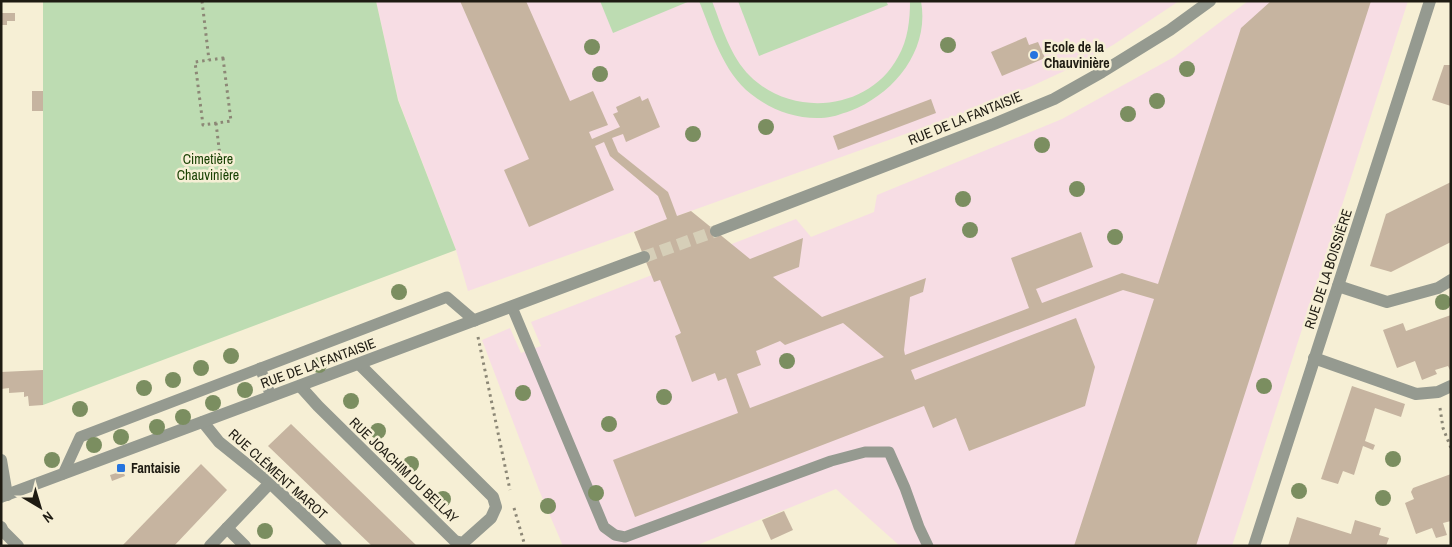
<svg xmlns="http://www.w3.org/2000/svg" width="1452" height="547" font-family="'Archivo Narrow',sans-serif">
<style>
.education{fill:#f7dde4}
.green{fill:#bddcb2}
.building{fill:#c6b4a0;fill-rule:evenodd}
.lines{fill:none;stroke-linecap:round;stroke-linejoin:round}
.tertiary-tunnel{stroke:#d6cfb8;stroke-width:12;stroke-dasharray:12 6;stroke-linecap:butt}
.path{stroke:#8c8776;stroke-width:3;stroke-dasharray:2.5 4;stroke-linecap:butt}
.service{stroke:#959a90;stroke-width:11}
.minor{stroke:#959a90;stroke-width:12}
.tertiary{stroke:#959a90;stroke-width:12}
.tree{fill:#7b8e60}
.poi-dot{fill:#2574df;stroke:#f6efd5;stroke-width:2}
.labels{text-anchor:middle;stroke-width:5;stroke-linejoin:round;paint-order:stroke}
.poi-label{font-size:14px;font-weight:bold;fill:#1e1b12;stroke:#f6efd5;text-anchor:start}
.street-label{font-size:14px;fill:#1e1b12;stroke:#f6efd5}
.park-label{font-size:14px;fill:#173f00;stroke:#f6efd5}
</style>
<rect width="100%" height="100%" fill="#f6efd5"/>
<g class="education">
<polygon points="376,1 1179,1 1113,45 1075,66 1032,86 986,105 468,291 456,250 398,99"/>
<polygon points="1248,1 1408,1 1232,546 900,546 836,489 695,546 563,546 539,490 482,340 510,328 521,353 541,346 531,322 796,219 811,237 874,212 877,195 1062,119 1174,57"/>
</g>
<g class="green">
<polygon points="43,1 376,1 398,100 456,250 43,405"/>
<polygon points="600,1 690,1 613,33"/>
<path d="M699,1H712C722,27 730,56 750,76C792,118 869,111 898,57C908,40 910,20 910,1H921C930,50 894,94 850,111C841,114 831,118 821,118C795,119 771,110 751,94C723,72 712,33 699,1Z"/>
<polygon points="738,1 886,1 888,5 759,56"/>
</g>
<g class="building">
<path d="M460,1H526L570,101L593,91L608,125L589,132L592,139L620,127L613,114L618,112L616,107L640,96L642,101L648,98L660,127L626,142L623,134L612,138L618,152L668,192L677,216L691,211L750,259L803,238L799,267L773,277L822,317L926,278L923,292L910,297L904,350L905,355L1029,308L1011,258L1081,232L1093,267L1036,289L1042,303L1122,273L1158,284L1241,28L1271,1H1371L1196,546H1074L1154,299L1123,290L911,370L915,380L1076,318L1095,367L1085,406L969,451L956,418L933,428L924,406L635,517L613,460L738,413L726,378L718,381L715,373L692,382L675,336L681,333L660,280L654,282L634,232L667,219L658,196L610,156L604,142L595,146L614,190L529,227L504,170L529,159ZM843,323L884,357L750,408L737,374L761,365L756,351L780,341L785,345Z"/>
<polygon points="1,13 15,13 15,21 7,21 7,25 1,25"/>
<polygon points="1026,37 1029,45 1038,42 1045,58 1002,76 991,52"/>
<polygon points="1444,65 1451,65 1451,106 1432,100"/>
<rect x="32" y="91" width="11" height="20"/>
<polygon points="931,99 936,113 838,150 833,136"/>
<polygon points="1451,182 1451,242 1391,272 1370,266 1386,214"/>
<polygon points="1451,315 1451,372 1448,366 1435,370 1437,374 1422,380 1415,361 1397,368 1383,330 1403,323 1406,331"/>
<polygon points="43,370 43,405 29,406 28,396 24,397 24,392 9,393 9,388 1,389 1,372"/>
<polygon points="1352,386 1405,404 1401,417 1375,408 1365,441 1375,445 1373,450 1363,446 1354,475 1343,471 1338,484 1321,479"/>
<polygon points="291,424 417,546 372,546 268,446"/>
<polygon points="201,464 227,490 174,546 122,546"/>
<polygon points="123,471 125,476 112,481 110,475"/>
<polygon points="1451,474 1451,521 1443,523 1447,535 1436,538 1432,528 1416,534 1405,503 1414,499 1411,492 1413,488"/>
<polygon points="784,511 793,530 771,540 762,520"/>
<polygon points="1297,517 1351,534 1355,520 1381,528 1379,535 1389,538 1386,546 1288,546"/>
</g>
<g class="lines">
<polyline class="tertiary-tunnel" points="644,257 716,231"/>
<g class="path">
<polyline points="202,1 209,60"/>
<polygon points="223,58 231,121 203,125 195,62"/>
<polyline points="216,123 223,181"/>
<polyline points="478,337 510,490"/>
<polyline points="1440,408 1443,428 1451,448"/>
<polyline points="514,508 525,546"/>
</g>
<g class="service">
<polyline points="512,307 604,527 615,535 625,537 831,461 865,452 889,452 905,488 919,527 928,546"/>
<polyline points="260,368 271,396"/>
<polyline points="63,474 80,437 447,297 475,321"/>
</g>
<g class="minor">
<polyline points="1338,286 1387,302 1438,288 1451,280"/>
<polyline points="1314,358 1416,394 1438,392 1451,386"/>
<polyline points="300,386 318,406 455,541 463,543 491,518 496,507 493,497 359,364"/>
<polyline points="203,422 219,442 270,483 336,546"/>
<polyline points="1,460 7,495"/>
<polyline points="1,527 3,531 18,546"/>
<polyline points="227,528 245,546"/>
<polyline points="210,546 270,483"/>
<polyline points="1254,546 1430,1"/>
</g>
<g class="tertiary">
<polyline points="716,231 994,124 1054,99 1102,72 1170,30 1210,1"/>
<polyline points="1,497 644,257"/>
</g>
</g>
<g class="tree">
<circle cx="948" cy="45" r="8"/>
<circle cx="592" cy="47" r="8"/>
<circle cx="1187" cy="69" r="8"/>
<circle cx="600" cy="74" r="8"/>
<circle cx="1157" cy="101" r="8"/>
<circle cx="1128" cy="114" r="8"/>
<circle cx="766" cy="127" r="8"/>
<circle cx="693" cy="134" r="8"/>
<circle cx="1042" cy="145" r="8"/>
<circle cx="1077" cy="189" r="8"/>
<circle cx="963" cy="199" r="8"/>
<circle cx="970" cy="230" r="8"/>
<circle cx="1115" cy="237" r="8"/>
<circle cx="399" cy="292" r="8"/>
<circle cx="1443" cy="302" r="8"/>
<circle cx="231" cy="356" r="8"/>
<circle cx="787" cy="361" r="8"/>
<circle cx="319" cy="365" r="8"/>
<circle cx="201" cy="368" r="8"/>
<circle cx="173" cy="380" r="8"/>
<circle cx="1264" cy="386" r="8"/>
<circle cx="144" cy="388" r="8"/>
<circle cx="245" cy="390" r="8"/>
<circle cx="523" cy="393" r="8"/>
<circle cx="664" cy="397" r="8"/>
<circle cx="351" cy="401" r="8"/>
<circle cx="213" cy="403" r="8"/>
<circle cx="80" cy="409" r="8"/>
<circle cx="183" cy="417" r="8"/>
<circle cx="609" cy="424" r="8"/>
<circle cx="157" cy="427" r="8"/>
<circle cx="378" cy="431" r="8"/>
<circle cx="121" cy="437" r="8"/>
<circle cx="94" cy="445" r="8"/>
<circle cx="1393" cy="459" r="8"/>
<circle cx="52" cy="460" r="8"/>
<circle cx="411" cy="464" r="8"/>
<circle cx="1299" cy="491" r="8"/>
<circle cx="596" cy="493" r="8"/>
<circle cx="1383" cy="498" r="8"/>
<circle cx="443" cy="499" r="8"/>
<circle cx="548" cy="506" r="8"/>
<circle cx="265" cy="531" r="8"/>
</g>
<g class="poi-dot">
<circle cx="1034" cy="55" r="5"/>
<rect x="116" y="463" width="10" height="10" rx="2.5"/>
</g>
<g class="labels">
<g class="poi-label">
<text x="1044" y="52">Ecole de la<tspan x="1044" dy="16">Chauvinière</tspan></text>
<text x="131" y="473">Fantaisie</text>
</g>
<g class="street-label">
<text transform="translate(965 118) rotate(-22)" y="5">RUE DE LA FANTAISIE</text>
<text transform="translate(1328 269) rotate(-72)" y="5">RUE DE LA BOISSIÈRE</text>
<text transform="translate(318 363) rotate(-20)" y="5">RUE DE LA FANTAISIE</text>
<text transform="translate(404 470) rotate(44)" y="5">RUE JOACHIM DU BELLAY</text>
<text transform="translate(278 474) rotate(42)" y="5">RUE CLÉMENT MAROT</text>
</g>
<g class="park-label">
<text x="208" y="164">Cimetière<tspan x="208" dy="16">Chauvinière</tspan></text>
</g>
</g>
<rect width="1452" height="547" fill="none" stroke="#1e1b12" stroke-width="5"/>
<g transform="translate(40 507) rotate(142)" stroke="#f6efd5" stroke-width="4" paint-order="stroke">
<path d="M0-4L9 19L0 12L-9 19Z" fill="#1e1b12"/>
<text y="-8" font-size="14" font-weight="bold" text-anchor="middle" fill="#1e1b12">N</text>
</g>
</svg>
